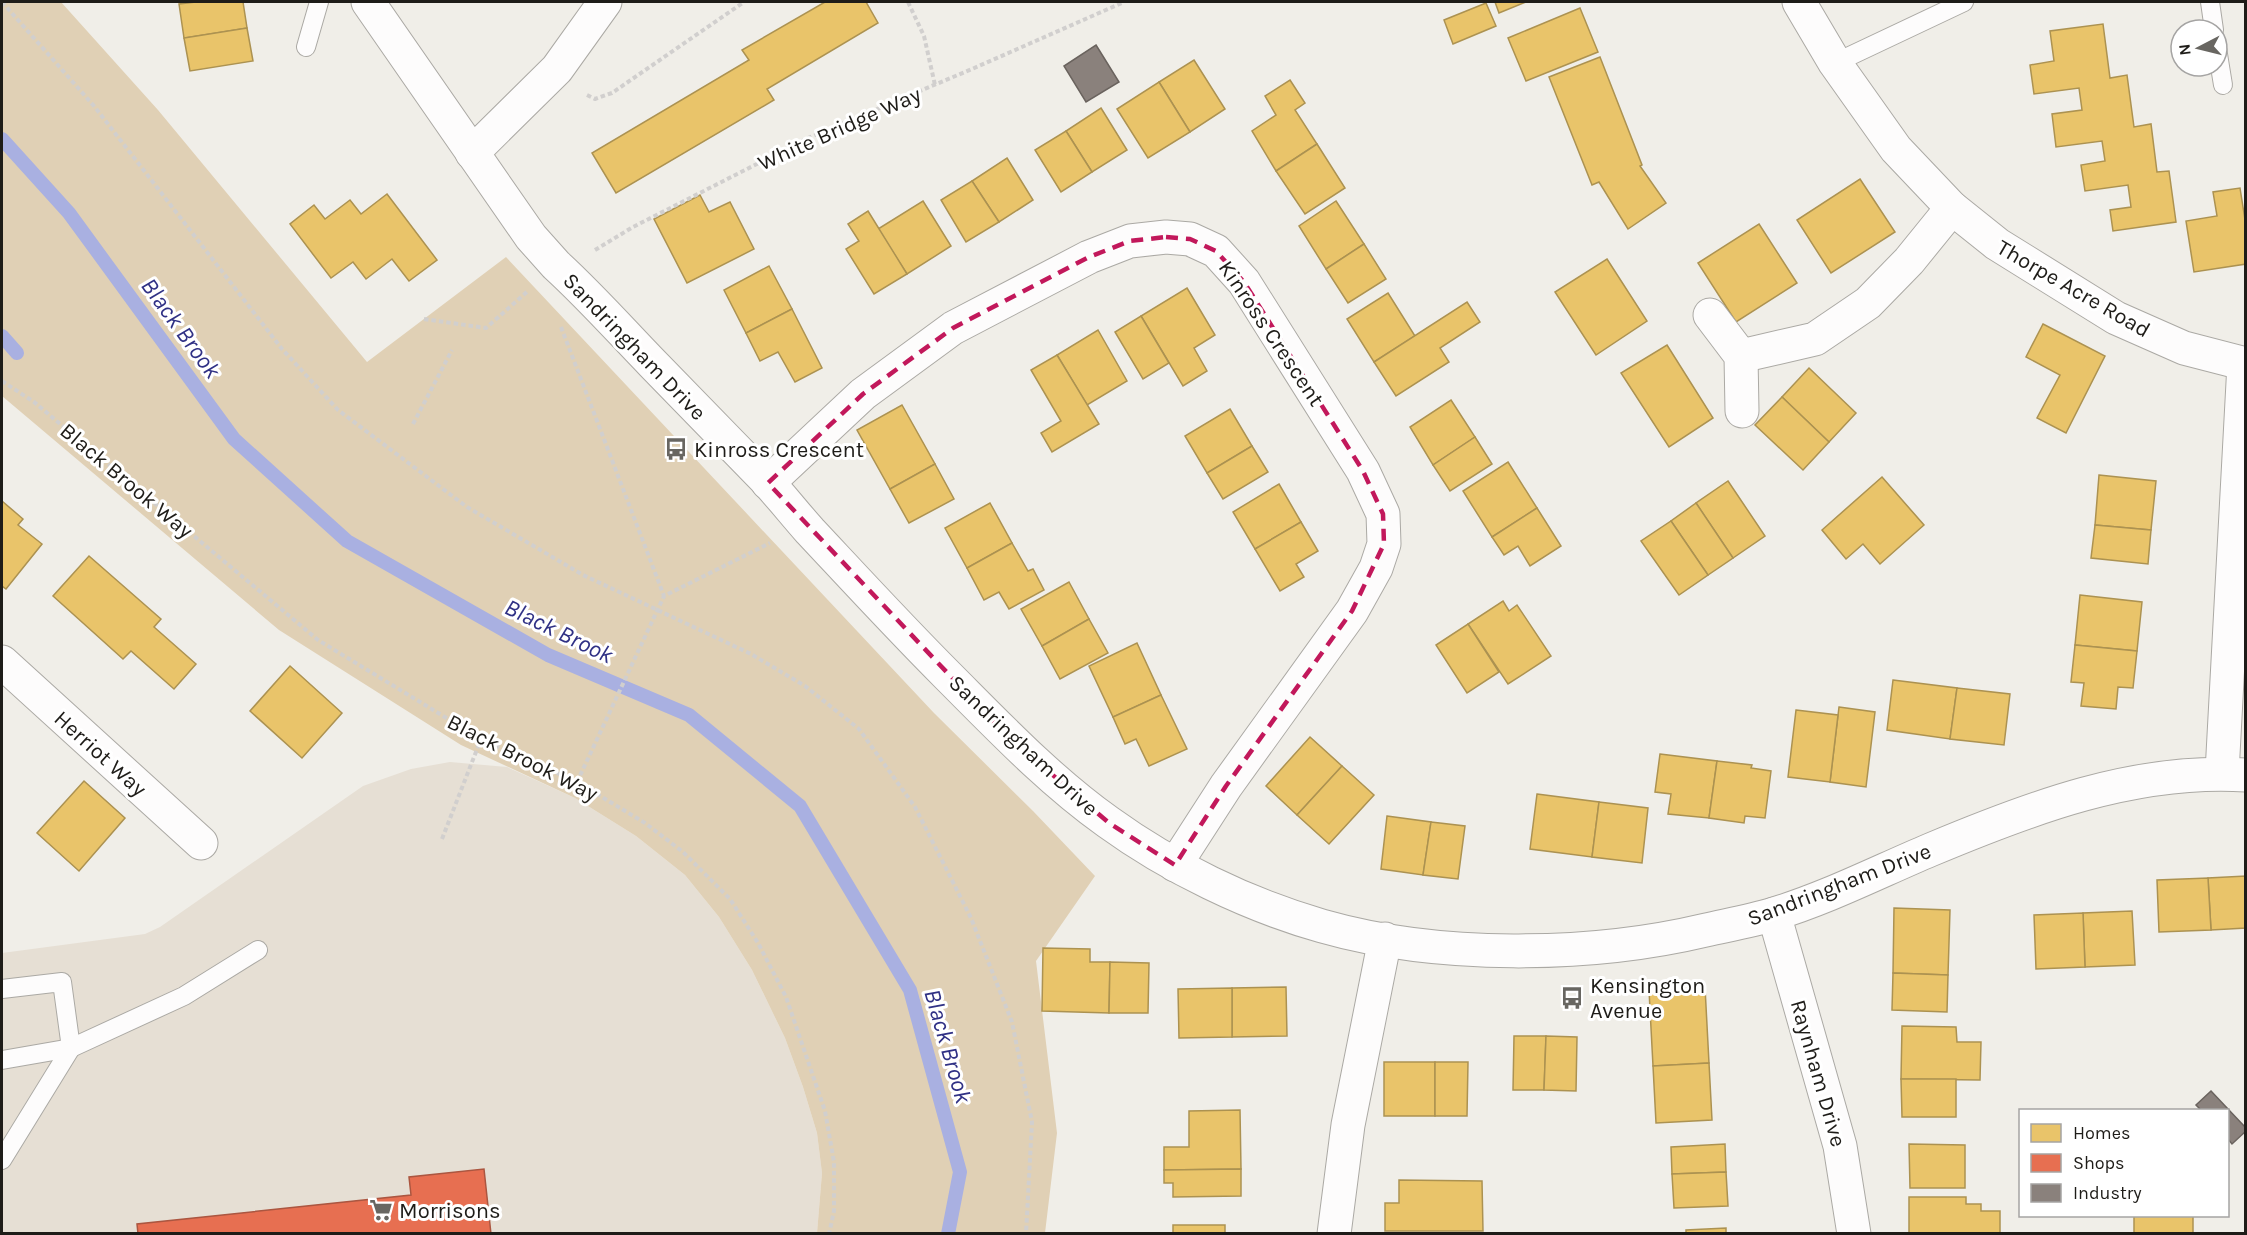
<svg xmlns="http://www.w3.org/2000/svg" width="2247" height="1235" font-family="Karla,sans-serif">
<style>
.built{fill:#e6dfd4}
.green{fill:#e0d0b5}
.homes{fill:#e9c46a;stroke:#ac9251;stroke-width:1.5}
.shops{fill:#e76f51;stroke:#ab5640;stroke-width:1.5}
.industry{fill:#8a817c;stroke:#6a635e;stroke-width:1.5}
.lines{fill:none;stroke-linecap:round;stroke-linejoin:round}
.stream{stroke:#a9b0e1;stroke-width:14}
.lane-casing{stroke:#aba9a4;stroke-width:20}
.street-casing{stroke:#aba9a4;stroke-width:35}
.path{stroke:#d1cfce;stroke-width:4;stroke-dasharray:4.5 3;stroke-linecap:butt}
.lane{stroke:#fdfcfc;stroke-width:18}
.street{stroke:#fdfcfc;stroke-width:33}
.marked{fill:none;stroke:#c2185b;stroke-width:4.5;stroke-dasharray:12 8;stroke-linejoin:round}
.labels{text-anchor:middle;stroke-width:6;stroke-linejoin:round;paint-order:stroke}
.street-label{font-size:22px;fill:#1e1c18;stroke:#fff}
.poi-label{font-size:22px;fill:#1e1c18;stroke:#fff;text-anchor:start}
.water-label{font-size:24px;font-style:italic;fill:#303185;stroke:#fff}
</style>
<rect width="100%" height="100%" fill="#f0eee8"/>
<polygon class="built" points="450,762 507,767 575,798 636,836 685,875 719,917 752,970 785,1038 803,1087 817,1133 822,1173 817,1233 2,1233 2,953 145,934 160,927 363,786 411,769"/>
<polygon class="green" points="2,2 61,2 158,110 367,362 506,257 934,713 1033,811 1095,876 1036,961 1057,1133 1045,1233 817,1233 822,1173 817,1133 803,1087 785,1038 752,970 719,917 685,875 636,836 575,798 461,745 279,630 2,396"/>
<g class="homes">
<polygon points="196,2 243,2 247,28 184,38 179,4"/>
<polygon points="825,2 866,2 878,23 767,89 774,100 616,193 592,153 749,60 742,50"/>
<polygon points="1495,2 1526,2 1499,13"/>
<polygon points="1486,3 1496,26 1453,44 1444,20"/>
<polygon points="1580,8 1598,52 1526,81 1508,38"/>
<polygon points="2103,24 2110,78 2127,75 2134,127 2151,124 2157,172 2169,171 2176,222 2113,231 2110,210 2131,207 2128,185 2085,191 2081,165 2105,161 2102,141 2056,147 2052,114 2082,110 2079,88 2034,94 2030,65 2054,61 2050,31"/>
<polygon points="247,28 253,61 190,71 184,38"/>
<polygon points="1600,57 1642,165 1640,166 1666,203 1628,229 1599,182 1592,185 1549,77"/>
<polygon points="1194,60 1225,109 1190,132 1159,82"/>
<polygon points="1290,80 1305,103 1295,110 1317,144 1276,171 1252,131 1276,115 1265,96"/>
<polygon points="1159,82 1190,132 1148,158 1117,109"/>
<polygon points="1101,108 1127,150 1092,172 1066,131"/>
<polygon points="1066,131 1092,172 1061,192 1035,150"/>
<polygon points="1317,144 1345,188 1305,214 1276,171"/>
<polygon points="1007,158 1033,200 999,222 972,181"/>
<polygon points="1860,179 1895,232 1831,273 1797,220"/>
<polygon points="972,181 999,222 966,242 941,200"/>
<polygon points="2240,188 2246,226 2246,264 2194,272 2186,221 2217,216 2213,192"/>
<polygon points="387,194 437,260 409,281 392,259 366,279 353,262 331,278 290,224 314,205 325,219 350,200 361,214"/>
<polygon points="700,195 709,212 730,202 754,249 687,283 654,219"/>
<polygon points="923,201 951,246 907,274 878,229"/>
<polygon points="1336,201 1364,244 1326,269 1299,226"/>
<polygon points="868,211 907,274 874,294 846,249 859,241 848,224"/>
<polygon points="1759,224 1797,283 1736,322 1698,263"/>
<polygon points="1364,244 1386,279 1348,303 1326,269"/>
<polygon points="1607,259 1647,321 1596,355 1555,292"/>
<polygon points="769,266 792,309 746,333 724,290"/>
<polygon points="1187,288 1215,335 1194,348 1207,371 1183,386 1141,316"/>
<polygon points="1388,293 1415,336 1374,362 1347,319"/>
<polygon points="1467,302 1480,322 1440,348 1449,362 1396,396 1374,362"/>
<polygon points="792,309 822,368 795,382 778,352 760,361 746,333"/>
<polygon points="1141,316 1169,363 1143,379 1115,332"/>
<polygon points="2043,324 2105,356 2066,433 2037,418 2060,375 2026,357"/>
<polygon points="1098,330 1127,381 1087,405 1057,355"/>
<polygon points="1667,345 1713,418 1669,447 1621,373"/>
<polygon points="1057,355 1099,424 1052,452 1041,433 1061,421 1031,370"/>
<polygon points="1809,368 1856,413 1829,442 1782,397"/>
<polygon points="1782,397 1829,442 1803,470 1755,425"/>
<polygon points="1451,400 1475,437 1433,465 1410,427"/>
<polygon points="902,405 935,464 890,489 857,430"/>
<polygon points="1230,409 1252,446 1207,473 1185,436"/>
<polygon points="1475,437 1492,464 1450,491 1433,465"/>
<polygon points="1252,446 1268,472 1223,499 1207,473"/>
<polygon points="1508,462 1537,508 1492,537 1463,491"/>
<polygon points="935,464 954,499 909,523 890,489"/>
<polygon points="2099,475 2156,481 2151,530 2095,525"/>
<polygon points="1882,477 1924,525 1880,564 1863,544 1846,559 1822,530"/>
<polygon points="1728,481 1765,536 1733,558 1696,503"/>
<polygon points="1279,484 1301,522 1255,549 1233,512"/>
<polygon points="2,501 23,519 18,525 42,544 6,589 2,586"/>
<polygon points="990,503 1012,543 967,568 945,528"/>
<polygon points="1696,503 1733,558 1708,575 1671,521"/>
<polygon points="1537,508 1561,546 1530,566 1518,546 1504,555 1492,537"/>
<polygon points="1671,521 1708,575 1679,595 1641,541"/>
<polygon points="1301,522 1318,551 1296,564 1304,577 1280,591 1255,549"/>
<polygon points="2095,525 2151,530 2148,564 2091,558"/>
<polygon points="1012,543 1028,571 1033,569 1044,590 1009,609 999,592 984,600 967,568"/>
<polygon points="89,556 161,619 154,627 196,664 174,689 131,651 123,659 53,596"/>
<polygon points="1069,582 1089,619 1042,646 1021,609"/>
<polygon points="2080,595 2142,602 2137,651 2075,645"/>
<polygon points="1503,601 1509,611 1517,605 1551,656 1508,684 1468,624"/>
<polygon points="1089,619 1108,653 1060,679 1042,646"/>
<polygon points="1468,624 1499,672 1467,693 1436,645"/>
<polygon points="1137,643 1161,695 1113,717 1089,666"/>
<polygon points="2075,645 2137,651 2133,688 2118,687 2116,709 2081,706 2084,683 2071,682"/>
<polygon points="290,666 342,713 302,758 250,711"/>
<polygon points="1893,680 1957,688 1950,739 1887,730"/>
<polygon points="1957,688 2010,694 2004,745 1950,739"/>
<polygon points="1161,695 1187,749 1149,766 1136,739 1125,744 1113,717"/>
<polygon points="1839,707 1875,712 1866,787 1830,782"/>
<polygon points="1796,710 1838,715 1830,782 1788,777"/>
<polygon points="1310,737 1342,766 1297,815 1266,786"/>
<polygon points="1660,754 1717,761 1709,818 1668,814 1671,794 1655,792"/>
<polygon points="1717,761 1752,765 1751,768 1771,771 1765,818 1745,816 1744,823 1709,818"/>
<polygon points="1342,766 1374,795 1329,844 1297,815"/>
<polygon points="84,781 125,818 79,871 37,833"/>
<polygon points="1537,794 1599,802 1592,857 1530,849"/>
<polygon points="1599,802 1648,808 1642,863 1592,857"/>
<polygon points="1387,816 1431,822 1423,875 1381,869"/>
<polygon points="1431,822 1465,826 1458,879 1423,875"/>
<polygon points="2246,876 2246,928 2211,930 2208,878"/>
<polygon points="2208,878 2211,930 2159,932 2157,880"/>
<polygon points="1894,908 1950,910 1948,975 1893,973"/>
<polygon points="2132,911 2135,965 2085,967 2083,913"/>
<polygon points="2083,913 2085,967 2036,969 2034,915"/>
<polygon points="1043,948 1090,949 1090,962 1110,962 1109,1013 1042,1011"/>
<polygon points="1110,962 1149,963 1148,1013 1109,1013"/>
<polygon points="1893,973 1948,975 1947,1012 1892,1010"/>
<polygon points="1286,987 1287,1036 1232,1037 1232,988"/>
<polygon points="1705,987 1709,1063 1653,1066 1649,990"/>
<polygon points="1232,988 1232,1037 1179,1038 1178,989"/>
<polygon points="1902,1026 1956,1027 1957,1042 1981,1042 1980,1080 1901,1079"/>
<polygon points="1514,1036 1546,1036 1544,1090 1513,1090"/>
<polygon points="1546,1036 1577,1037 1576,1091 1544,1090"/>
<rect x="1384" y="1062" width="51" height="54"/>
<polygon points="1435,1062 1468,1062 1467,1116 1435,1116"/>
<polygon points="1709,1063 1712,1120 1656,1123 1653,1066"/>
<polygon points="1901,1079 1956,1079 1956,1117 1902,1117"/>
<polygon points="1240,1110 1241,1169 1164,1170 1164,1147 1189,1147 1189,1111"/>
<polygon points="1725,1144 1726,1172 1672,1174 1671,1147"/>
<polygon points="1909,1144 1965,1145 1965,1188 1910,1188"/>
<polygon points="1241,1169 1241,1196 1173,1197 1173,1183 1164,1183 1164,1170"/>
<polygon points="1726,1172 1728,1206 1674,1208 1672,1174"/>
<polygon points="1399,1180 1482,1181 1483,1231 1385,1231 1385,1203 1399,1203"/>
<polygon points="1909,1197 1966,1197 1966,1204 1981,1204 1981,1211 2000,1211 2000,1234 1909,1234"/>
<rect x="2134" y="1216" width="59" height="18"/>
<rect x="1173" y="1225" width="52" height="9"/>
<polygon points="1726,1228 1726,1234 1686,1234 1686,1230"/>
</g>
<polygon class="shops" points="484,1169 491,1234 138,1234 137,1224 411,1195 409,1177"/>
<g class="industry">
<polygon points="1096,45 1119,82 1086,102 1064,66"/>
<polygon points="2211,1091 2246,1128 2246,1131 2232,1144 2228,1139 2228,1110 2201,1110 2196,1105"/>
</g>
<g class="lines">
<g class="stream">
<polyline points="2,139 69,213 234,439 347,541 548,655 689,715 800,806 910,990 960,1172 948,1234"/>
<polyline points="2,336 17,353"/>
</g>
<g class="lane-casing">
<g id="lane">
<polyline points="2210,2 2214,30"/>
<polyline points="306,47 319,2"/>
<polyline points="2217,48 2223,85"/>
<polyline points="1835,63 1964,2"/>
<polyline points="2,989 62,982 71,1048 2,1160"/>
<polyline points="2,1060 71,1048 184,996 258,950"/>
</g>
</g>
<g class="street-casing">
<g id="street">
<path d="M368,2L531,237L556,265C590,296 621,331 653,364C690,402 727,440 764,478C780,495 794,513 810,531C855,579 900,628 947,675C998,726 1049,780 1108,822C1170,867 1248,905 1322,926C1438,959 1588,958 1706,930C1728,925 1751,921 1774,914C1827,898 1878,872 1930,850C2030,808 2135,768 2246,775"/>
<polyline points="1799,2 1835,63 1896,149 1952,208 1997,244 2116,318 2184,348 2246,364"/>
<polyline points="472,153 557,69 605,2"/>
<polyline points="1710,315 1741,356 1742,411"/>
<polyline points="1741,356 1815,339 1868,303 1909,261 1952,208"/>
<polyline points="768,483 863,394 953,328 1089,257 1130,241 1166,237 1190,239 1216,251 1244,282 1363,471 1383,514 1384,544 1376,568 1352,611 1226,786 1175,865"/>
<polyline points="2,662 201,843"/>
<polyline points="2222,773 2244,364"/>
<polyline points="1774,914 1840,1146 1854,1234"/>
<polyline points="1334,1234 1348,1125 1385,939"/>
</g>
</g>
<g class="path">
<polyline points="2,2 94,106 282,349 338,410 467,507 583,575 751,654 805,686 859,729 915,807 971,918 1012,1022 1032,1122 1026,1234"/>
<polyline points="908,2 924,36 935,85"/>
<polyline points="587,95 595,99 612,93 744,2"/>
<polyline points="595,250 633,227 806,139 972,69 1124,2"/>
<polyline points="424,319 486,328 528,291"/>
<polyline points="561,327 664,596 770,543"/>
<polyline points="2,381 34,402 318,640 481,739 577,782 645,823 683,852 730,899 758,943 786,997 825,1111 834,1162 834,1211 829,1234"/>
<polyline points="413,424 452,350"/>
<polyline points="577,782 664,596"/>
<polyline points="442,839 481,739"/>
</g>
<use href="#lane" class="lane"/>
<use href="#street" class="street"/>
</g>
<path class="marked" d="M1166,237L1190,239L1216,251L1244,282L1363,471L1383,514L1384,544L1352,611L1226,786L1175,865L1109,823L1007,736L768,483L863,394L953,328L1089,257L1130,241Z"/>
<defs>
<g id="bus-bare" transform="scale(1.8)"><path d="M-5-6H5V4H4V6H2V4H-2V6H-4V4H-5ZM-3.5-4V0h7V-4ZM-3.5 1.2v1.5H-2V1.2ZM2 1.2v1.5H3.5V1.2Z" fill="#686661" stroke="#fff" stroke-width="2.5" paint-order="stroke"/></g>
<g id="supermarket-bare" transform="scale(1.8)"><path d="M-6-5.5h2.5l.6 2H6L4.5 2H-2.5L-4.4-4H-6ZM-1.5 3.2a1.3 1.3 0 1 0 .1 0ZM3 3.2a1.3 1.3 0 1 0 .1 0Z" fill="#686661" stroke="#fff" stroke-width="2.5" paint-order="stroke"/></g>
</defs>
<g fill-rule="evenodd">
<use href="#bus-bare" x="676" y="449"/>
<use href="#bus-bare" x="1572" y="998"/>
<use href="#supermarket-bare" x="381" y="1210"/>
</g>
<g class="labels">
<g class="street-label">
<text transform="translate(839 128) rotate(-24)" y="8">White Bridge Way</text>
<text transform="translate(2074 288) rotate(30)" y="8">Thorpe Acre Road</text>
<text transform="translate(1272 333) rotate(56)" y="8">Kinross Crescent</text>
<text transform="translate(635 346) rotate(46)" y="8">Sandringham Drive</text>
<text transform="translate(127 480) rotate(40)" y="8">Black Brook Way</text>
<text transform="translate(1024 745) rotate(43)" y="8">Sandringham Drive</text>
<text transform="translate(101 753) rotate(42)" y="8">Herriot Way</text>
<text transform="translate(523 757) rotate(27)" y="8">Black Brook Way</text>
<text transform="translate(1839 884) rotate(-21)" y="8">Sandringham Drive</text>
<text transform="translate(1819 1073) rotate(74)" y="8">Raynham Drive</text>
</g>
<g class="poi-label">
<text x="694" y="457">Kinross Crescent</text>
<text x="1590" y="993">Kensington<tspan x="1590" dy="25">Avenue</tspan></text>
<text x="399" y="1218">Morrisons</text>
</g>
<g class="water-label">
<text transform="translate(181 328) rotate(54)" y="8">Black Brook</text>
<text transform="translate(559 631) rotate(26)" y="8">Black Brook</text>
<text transform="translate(948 1046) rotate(74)" y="8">Black Brook</text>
</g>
</g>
<rect width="2247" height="1235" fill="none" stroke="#1e1c18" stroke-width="6"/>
<rect x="2019" y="1109" width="210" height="108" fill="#ffffff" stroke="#a5a4a3" stroke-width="1.5"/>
<rect x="2031" y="1124" width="30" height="18" fill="#e9c46a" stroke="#a5a4a3" stroke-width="1.5"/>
<text x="2073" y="1139" font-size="18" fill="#1e1c18">Homes</text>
<rect x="2031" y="1154" width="30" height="18" fill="#e76f51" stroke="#a5a4a3" stroke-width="1.5"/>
<text x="2073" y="1169" font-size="18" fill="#1e1c18">Shops</text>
<rect x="2031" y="1184" width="30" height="18" fill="#8a817c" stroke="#a5a4a3" stroke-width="1.5"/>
<text x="2073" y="1199" font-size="18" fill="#1e1c18">Industry</text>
<g transform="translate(2199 48) rotate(263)"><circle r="28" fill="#ffffff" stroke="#a5a4a3" stroke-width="1.5"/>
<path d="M0-4.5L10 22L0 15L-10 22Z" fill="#686661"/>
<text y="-9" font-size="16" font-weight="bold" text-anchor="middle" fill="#1e1c18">N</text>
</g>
</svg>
